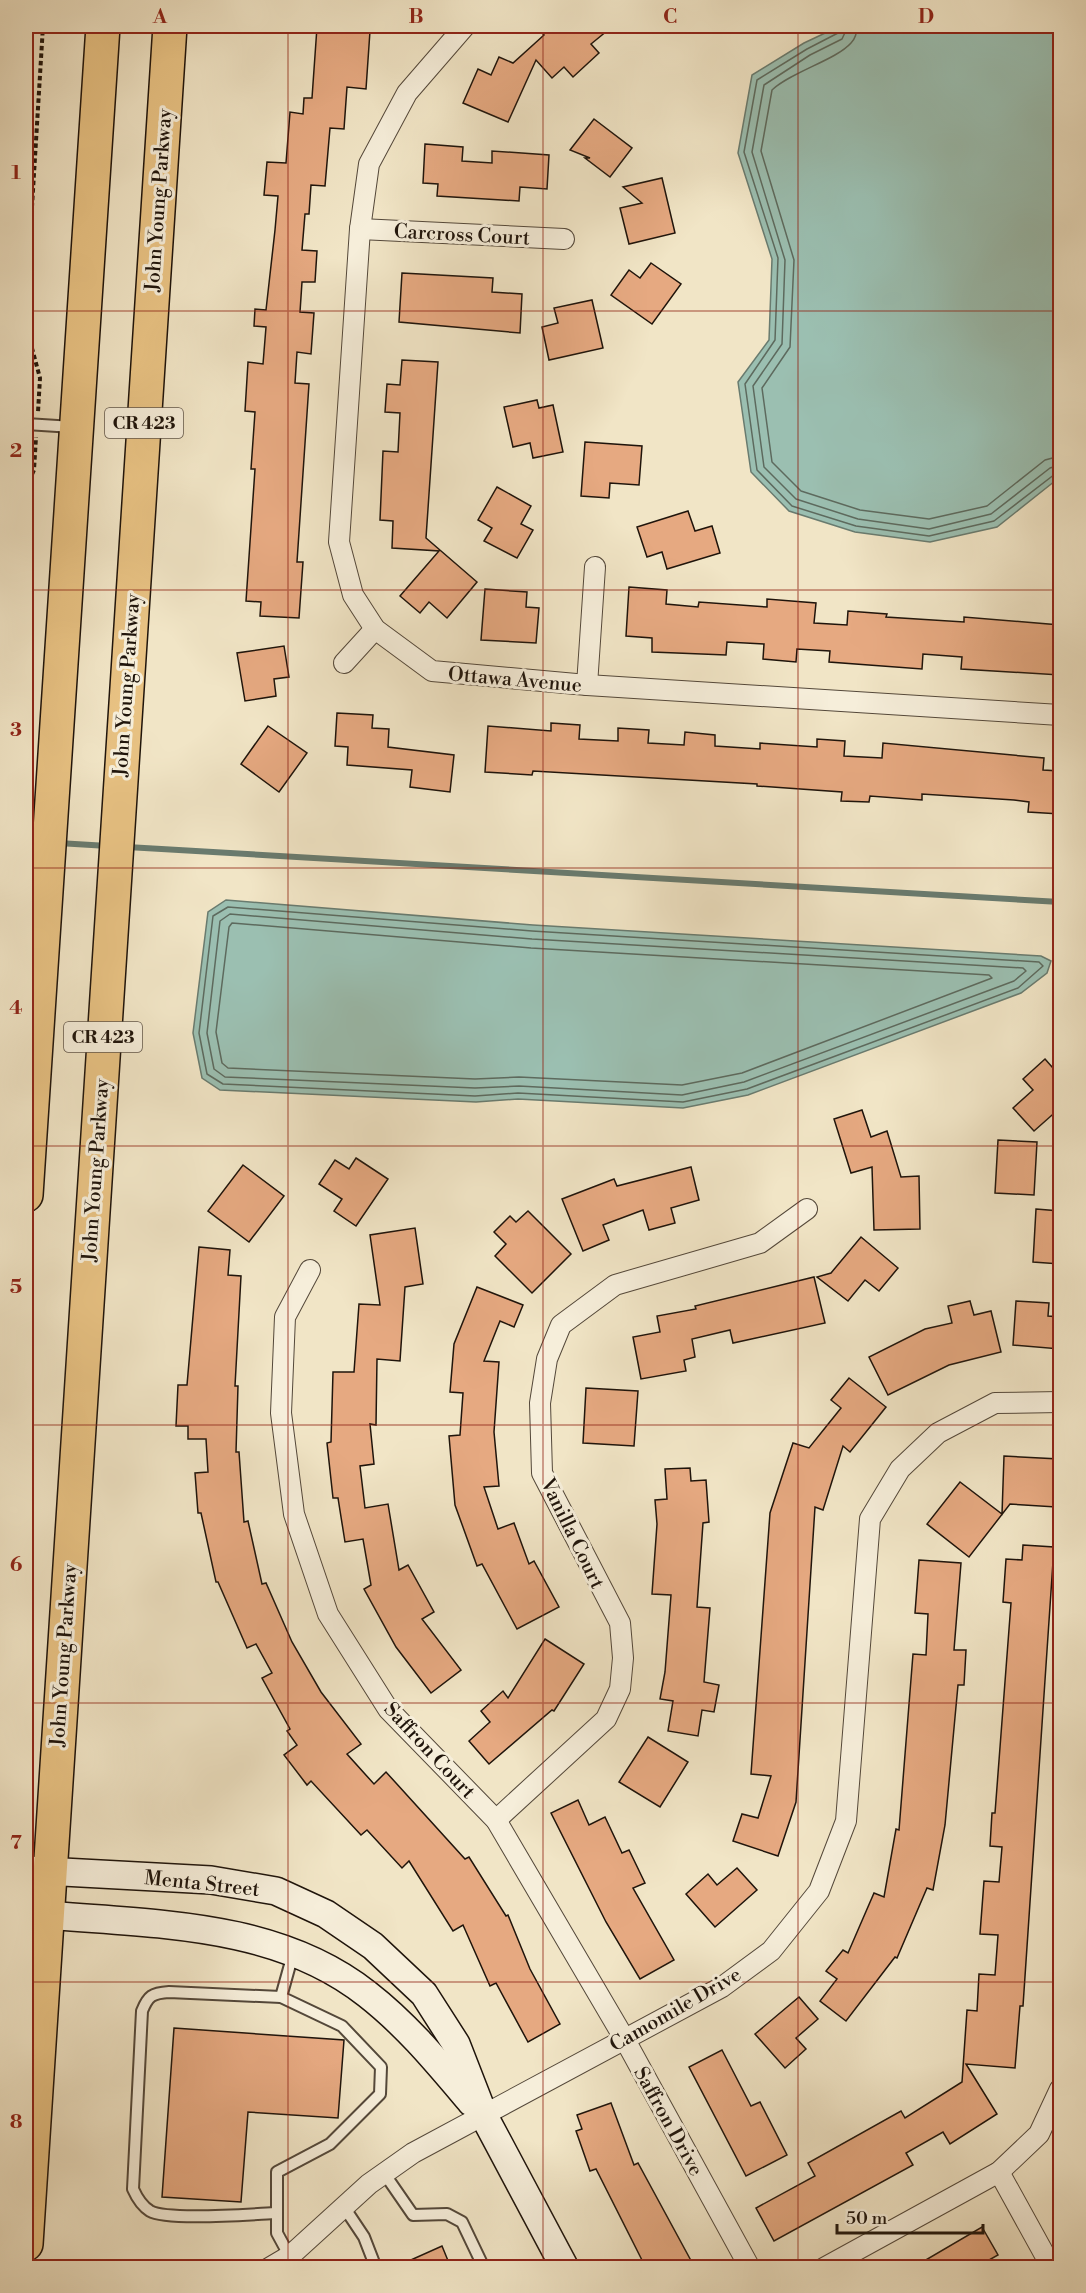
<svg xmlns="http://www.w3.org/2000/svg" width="1086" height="2293" font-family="'Libre Bodoni',serif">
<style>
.water{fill:#9bbfb1;stroke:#697b6f;stroke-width:1.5}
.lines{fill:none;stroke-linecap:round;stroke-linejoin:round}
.shore{stroke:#5d6a5e;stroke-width:1.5}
.stream{stroke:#697b6f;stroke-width:6}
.building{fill:#e6a981;stroke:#1f140b;stroke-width:1.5}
.lane-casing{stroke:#54483a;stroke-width:14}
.street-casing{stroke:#54483a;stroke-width:22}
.secondary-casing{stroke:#1f140b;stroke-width:30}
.highway-casing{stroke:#1f140b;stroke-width:36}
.path{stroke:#1f140b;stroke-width:4;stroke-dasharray:4.5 3;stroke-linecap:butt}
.lane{stroke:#f6eeda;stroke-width:10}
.street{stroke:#f6eeda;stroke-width:20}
.secondary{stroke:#f6eeda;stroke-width:27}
.highway{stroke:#e8c283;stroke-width:33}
.grid{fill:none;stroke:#8f2418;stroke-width:1.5;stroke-opacity:0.55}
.labels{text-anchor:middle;stroke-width:6;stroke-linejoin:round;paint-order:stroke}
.shield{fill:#f6eeda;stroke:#605549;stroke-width:1.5}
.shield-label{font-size:18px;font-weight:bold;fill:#1f140b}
.street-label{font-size:20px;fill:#1f140b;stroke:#f6eeda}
.neatline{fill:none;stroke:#8f2418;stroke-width:2}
.grid-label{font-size:20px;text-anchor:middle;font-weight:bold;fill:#8f2418}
</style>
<rect width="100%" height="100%" fill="#f1e5c6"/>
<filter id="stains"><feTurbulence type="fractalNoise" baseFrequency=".00333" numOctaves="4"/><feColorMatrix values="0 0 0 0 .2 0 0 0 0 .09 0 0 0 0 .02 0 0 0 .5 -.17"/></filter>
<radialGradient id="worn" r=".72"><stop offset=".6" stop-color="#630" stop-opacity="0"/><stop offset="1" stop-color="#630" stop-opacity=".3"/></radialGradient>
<g class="water">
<polygon points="840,26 1060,26 1060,477 997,527 930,542 855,532 789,511 751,472 738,382 769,340 772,259 738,153 752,75 804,43"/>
<polygon points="226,900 533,925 1041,956 1051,961 1047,973 1021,993 748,1095 683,1108 518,1099 476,1102 220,1090 202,1078 193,1033 208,912"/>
</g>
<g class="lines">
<g class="shore">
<polyline points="841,26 838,33 807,49 757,80 744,152 778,258 775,340 745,384 757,470 792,506 856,526 929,536 994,521 1055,474 1060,472"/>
<polyline points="848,26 842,39 810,55 764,85 752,152 785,260 782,344 753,386 764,467 796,499 858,519 929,529 991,514 1050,468 1060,465"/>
<path d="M857,26C857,32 856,38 851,43C836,60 791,72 772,90L761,151L794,260L790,347L762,388L772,462L801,491L860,510L929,519L987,506L1045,460L1060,456"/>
<polygon points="228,907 532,931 1039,962 1043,966 1018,988 747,1089 683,1102 518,1093 475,1096 223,1084 207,1074 199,1033 213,916"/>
<polygon points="230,914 532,939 1023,968 1026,971 1014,981 744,1082 682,1095 519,1086 475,1088 225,1077 214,1069 207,1033 220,921"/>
<polygon points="232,923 531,948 989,975 992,978 742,1073 682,1085 519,1077 475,1079 228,1068 222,1063 216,1032 229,927"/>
</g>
<g class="stream">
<polyline points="26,841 39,842"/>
<polyline points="58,843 108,846"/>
<polyline points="127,847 1060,902"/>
</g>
</g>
<g class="building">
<polygon points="536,26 613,26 591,44 599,53 573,77 564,67 552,78 536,60 508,122 463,103 478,69 491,75 499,57 513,63 544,35"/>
<polygon points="317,27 370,31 366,89 347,87 344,129 330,128 325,186 311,185 309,214 305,214 302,250 317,251 315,282 302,282 300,312 314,313 311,354 297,352 295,383 309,384 297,562 303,562 299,618 260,616 261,602 246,601 255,469 251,469 255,412 245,411 248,362 263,364 266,327 254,326 255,309 266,310 275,230 278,196 264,195 267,162 286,163 290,112 303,114 304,98 312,98"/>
<polygon points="594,119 632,148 610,177 585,158 590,158 570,150"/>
<polygon points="425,144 463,147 462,161 492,163 492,151 549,155 547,189 520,187 519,201 437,196 438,184 423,183"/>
<polygon points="662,178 675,233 629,244 620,208 642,203 623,187"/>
<polygon points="651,263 681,284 652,324 611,295 629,270 640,278"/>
<polygon points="402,273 493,278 492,292 522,294 520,333 399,322"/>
<polygon points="592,300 603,348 549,360 542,327 558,323 554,308"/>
<polygon points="402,360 438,362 426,538 477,582 447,618 429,602 420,613 400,596 439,551 392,548 393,521 380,520 383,451 398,452 400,413 385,412 387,384 400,385"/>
<polygon points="537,400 539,408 553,405 563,452 533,458 530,443 513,447 504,407"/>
<polygon points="585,442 642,446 639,485 610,483 609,498 581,496"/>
<polygon points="497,487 531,506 521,524 533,530 517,558 484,541 492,528 478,520"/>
<polygon points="688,511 695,531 712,526 720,553 667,569 662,552 647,557 637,527"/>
<polygon points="629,587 667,590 666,604 698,607 699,602 767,607 767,599 816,603 814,623 847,625 848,611 887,614 886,617 964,622 964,617 1060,625 1060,675 961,669 962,657 923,654 922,669 829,662 830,651 797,649 796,662 763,659 764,644 727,642 726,655 652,652 652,638 626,636"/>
<polygon points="485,589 527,592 526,607 539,608 536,643 481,640"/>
<polygon points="284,646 289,677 274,679 276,696 245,701 237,653"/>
<polygon points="337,713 373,715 372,728 389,729 388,747 454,755 450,792 410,787 412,770 347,765 348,747 335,746"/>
<polygon points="551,723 580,725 579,739 618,741 618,728 649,730 648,743 684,745 685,732 715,735 715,746 760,749 760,743 817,747 817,739 845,741 844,756 882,758 883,743 1044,758 1043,770 1060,771 1060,814 1028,812 1029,802 1014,800 922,794 922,800 870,796 869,802 841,801 842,792 757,786 757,784 533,771 532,775 485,772 488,726 551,731"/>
<polygon points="268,726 307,753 279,792 241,764"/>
<polygon points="1045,1059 1060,1076 1060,1108 1034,1131 1013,1108 1033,1090 1023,1079"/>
<polygon points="862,1110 871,1137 887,1131 901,1177 919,1176 920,1229 874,1230 872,1167 851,1173 834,1119"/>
<polygon points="998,1140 1037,1142 1034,1195 995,1193"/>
<polygon points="356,1158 388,1179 356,1226 334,1211 342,1199 319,1184 335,1160 349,1169"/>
<polygon points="243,1165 284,1196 249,1242 208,1211"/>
<polygon points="691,1167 699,1200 671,1208 675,1223 649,1230 643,1210 603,1225 609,1240 583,1251 562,1199 614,1179 617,1186"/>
<polygon points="1036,1209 1060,1211 1060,1264 1033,1262"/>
<polygon points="528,1211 571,1254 532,1293 495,1256 506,1244 494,1232 510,1216 516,1222"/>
<polygon points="415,1228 423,1284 405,1287 400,1361 377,1359 376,1425 370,1424 374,1464 360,1466 365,1508 388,1504 399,1570 408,1565 434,1612 422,1619 461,1670 431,1693 396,1647 364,1589 371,1585 363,1539 345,1542 338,1498 333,1498 327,1443 331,1442 333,1372 354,1372 359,1304 380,1305 370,1235"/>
<polygon points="861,1237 898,1268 879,1291 865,1280 848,1301 817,1277 831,1273"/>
<polygon points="199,1247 230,1250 228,1275 241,1276 235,1386 238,1386 236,1452 239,1452 244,1522 248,1521 262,1584 266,1583 292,1642 321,1692 361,1744 347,1754 374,1784 386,1772 465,1859 469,1857 506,1916 508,1915 530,1969 560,2024 528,2042 496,1983 490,1986 463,1925 453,1931 409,1861 402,1868 367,1830 361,1835 311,1781 307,1785 284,1755 297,1745 287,1731 290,1729 262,1678 272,1673 256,1644 247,1648 218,1582 216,1582 201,1513 198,1513 195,1473 208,1472 206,1439 188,1439 188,1426 176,1426 178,1385 187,1385"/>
<polygon points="814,1277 825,1323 733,1343 730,1330 692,1339 695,1357 684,1360 686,1371 641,1379 633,1337 660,1332 657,1316 696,1309 695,1306"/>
<polygon points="477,1287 523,1305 514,1327 500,1321 484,1361 499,1362 494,1432 499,1486 484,1487 498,1529 514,1523 529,1564 534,1561 559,1607 517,1629 482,1564 477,1566 455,1505 449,1436 460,1435 463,1393 450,1392 454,1344"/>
<polygon points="970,1301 974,1315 991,1311 1001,1352 949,1365 888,1395 869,1357 925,1329 952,1323 948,1306"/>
<polygon points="1016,1301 1049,1303 1048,1316 1060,1317 1060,1349 1013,1345"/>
<polygon points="849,1378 886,1407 850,1452 843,1446 823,1510 815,1507 796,1802 778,1856 733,1841 742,1814 758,1818 771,1776 751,1774 770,1513 793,1443 809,1448 841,1408 831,1400"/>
<polygon points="586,1388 638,1391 634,1446 583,1443"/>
<polygon points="1004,1456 1059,1459 1056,1507 1010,1504 969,1557 927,1524 960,1482 1002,1514"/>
<polygon points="690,1468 691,1481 706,1480 709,1522 703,1523 697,1607 710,1608 704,1682 719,1685 714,1712 702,1710 698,1736 668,1731 673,1701 660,1699 665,1672 671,1595 652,1594 657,1524 655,1500 667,1499 665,1469"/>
<polygon points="1023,1545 1054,1547 1023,2006 1020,2006 1015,2068 966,2064 997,2114 950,2144 943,2132 906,2153 913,2165 774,2241 756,2208 815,2176 808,2163 901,2111 905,2118 962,2082 967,2010 977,2011 979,1974 995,1975 998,1935 980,1934 984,1881 999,1882 1002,1847 990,1846 992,1813 995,1813 1011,1603 1003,1602 1006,1559 1022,1560"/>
<polygon points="919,1560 961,1563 954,1650 966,1650 964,1685 958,1685 945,1825 933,1890 927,1888 897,1958 895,1957 846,2021 820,2001 837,1979 826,1971 843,1950 848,1953 874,1893 884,1897 896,1829 899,1830 913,1654 926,1655 928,1614 915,1613"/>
<polygon points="545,1639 584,1664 554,1711 552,1710 489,1764 469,1741 490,1722 481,1711 503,1691 508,1698"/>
<polygon points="648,1737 688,1762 660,1807 619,1782"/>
<polygon points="578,1800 589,1825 605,1817 622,1853 629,1850 645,1883 633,1888 674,1960 640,1979 606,1922 551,1813"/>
<polygon points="737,1868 757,1890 715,1927 686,1894 708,1874 717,1885"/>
<polygon points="799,1997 818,2019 796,2038 806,2049 785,2068 755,2034"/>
<polygon points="174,2028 344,2040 338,2118 248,2112 241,2202 162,2197"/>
<polygon points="722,2050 751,2106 760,2102 787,2155 746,2176 689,2067"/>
<polygon points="611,2103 634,2165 638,2163 695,2268 646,2268 596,2169 590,2171 576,2131 582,2129 577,2115"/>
<polygon points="982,2227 998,2255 975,2268 912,2268"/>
<polygon points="442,2246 451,2268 393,2268"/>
</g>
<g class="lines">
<g class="lane-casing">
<g id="lane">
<polyline points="26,424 73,427"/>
<polyline points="293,1954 281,1997 342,2026 381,2067 380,2094 330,2144 277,2172 277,2233 296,2268"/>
<polyline points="384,2173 413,2215 447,2214 462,2222 484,2268"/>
<polyline points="344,2207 364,2237 376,2268"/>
<path d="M277,2213C253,2214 167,2221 150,2211C142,2206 137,2198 133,2189L142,2011C148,1996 152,1993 169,1992L281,1997"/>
</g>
</g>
<g class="street-casing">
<g id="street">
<polyline points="465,26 407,93 369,164 360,229 339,542 353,595 375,629 432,671 587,685 1060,715"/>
<polyline points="360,229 564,239"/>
<polyline points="344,663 375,629"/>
<polyline points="587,685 595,567"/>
<polyline points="310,1270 285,1317 281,1413 294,1514 328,1614 388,1709 496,1820 624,2038 750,2268"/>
<polyline points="496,1820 606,1719 620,1689 623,1658 620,1623 542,1473 540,1403 547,1359 561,1325 615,1285 760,1243 807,1209"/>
<polyline points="999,2172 1052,2268"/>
<polyline points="269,2268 291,2255 369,2184 413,2153 722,1987 771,1951 819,1891 846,1821 870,1519 900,1469 938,1433 995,1403 1060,1402"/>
<polyline points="824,2268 999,2172 1039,2134 1060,2089"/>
</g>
</g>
<g class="secondary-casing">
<g id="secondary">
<polyline points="26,1870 211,1880 276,1891 326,1914 373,1946 424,1994 456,2044 484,2116 565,2268"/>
<path d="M26,1913C140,1925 271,1918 367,1994C407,2025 438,2063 471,2102"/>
</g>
</g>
<g class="highway-casing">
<g id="highway">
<polyline points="26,1195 103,26"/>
<polyline points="26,2244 170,26"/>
</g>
</g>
<g class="path">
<polyline points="26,305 43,26"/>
<polyline points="26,326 40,378 38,412"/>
<polyline points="26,488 34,470 36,437"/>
</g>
<use href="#lane" class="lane"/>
<use href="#street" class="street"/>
<use href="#secondary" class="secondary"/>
<use href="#highway" class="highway"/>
</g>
<path class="grid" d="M288,26V2268M543,26V2268M798,26V2268M26,311H1060M26,590H1060M26,868H1060M26,1146H1060M26,1425H1060M26,1703H1060M26,1982H1060"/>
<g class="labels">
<g class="shield">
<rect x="105" y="408" width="78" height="30" rx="4.5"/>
<rect x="64" y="1022" width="78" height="30" rx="4.5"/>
</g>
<g class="shield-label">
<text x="144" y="429">CR 423</text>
<text x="103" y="1043">CR 423</text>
</g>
<g class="street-label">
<text transform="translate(158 200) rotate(-86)" y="7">John Young Parkway</text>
<text transform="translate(462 234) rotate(3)" y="7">Carcross Court</text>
<text transform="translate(515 679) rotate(5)" y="7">Ottawa Avenue</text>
<text transform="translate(126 685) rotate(-86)" y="7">John Young Parkway</text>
<text transform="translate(95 1170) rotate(-86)" y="7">John Young Parkway</text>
<text transform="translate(573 1533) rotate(64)" y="7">Vanilla Court</text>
<text transform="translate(63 1655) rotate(-86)" y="7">John Young Parkway</text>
<text transform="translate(430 1750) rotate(47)" y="7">Saffron Court</text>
<text transform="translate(202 1883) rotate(6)" y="7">Menta Street</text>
<text transform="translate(675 2009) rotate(-30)" y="7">Camomile Drive</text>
<text transform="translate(669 2121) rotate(61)" y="7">Saffron Drive</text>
</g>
</g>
<rect width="1086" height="2293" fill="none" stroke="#f1e5c6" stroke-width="66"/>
<path d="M837 2224v9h146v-9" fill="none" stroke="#1f140b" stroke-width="3"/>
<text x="846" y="2224" font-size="18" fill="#1f140b" stroke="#f6eeda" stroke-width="4.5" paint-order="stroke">50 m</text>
<rect x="33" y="33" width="1020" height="2227" class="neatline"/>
<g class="grid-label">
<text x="160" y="23">A</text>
<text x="416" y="23">B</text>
<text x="670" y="23">C</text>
<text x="926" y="23">D</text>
<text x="16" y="179">1</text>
<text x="16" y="457">2</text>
<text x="16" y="736">3</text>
<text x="16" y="1014">4</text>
<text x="16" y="1293">5</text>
<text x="16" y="1571">6</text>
<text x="16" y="1849">7</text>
<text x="16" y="2128">8</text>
</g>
<rect width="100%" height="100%" filter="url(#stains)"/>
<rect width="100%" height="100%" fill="url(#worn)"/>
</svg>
